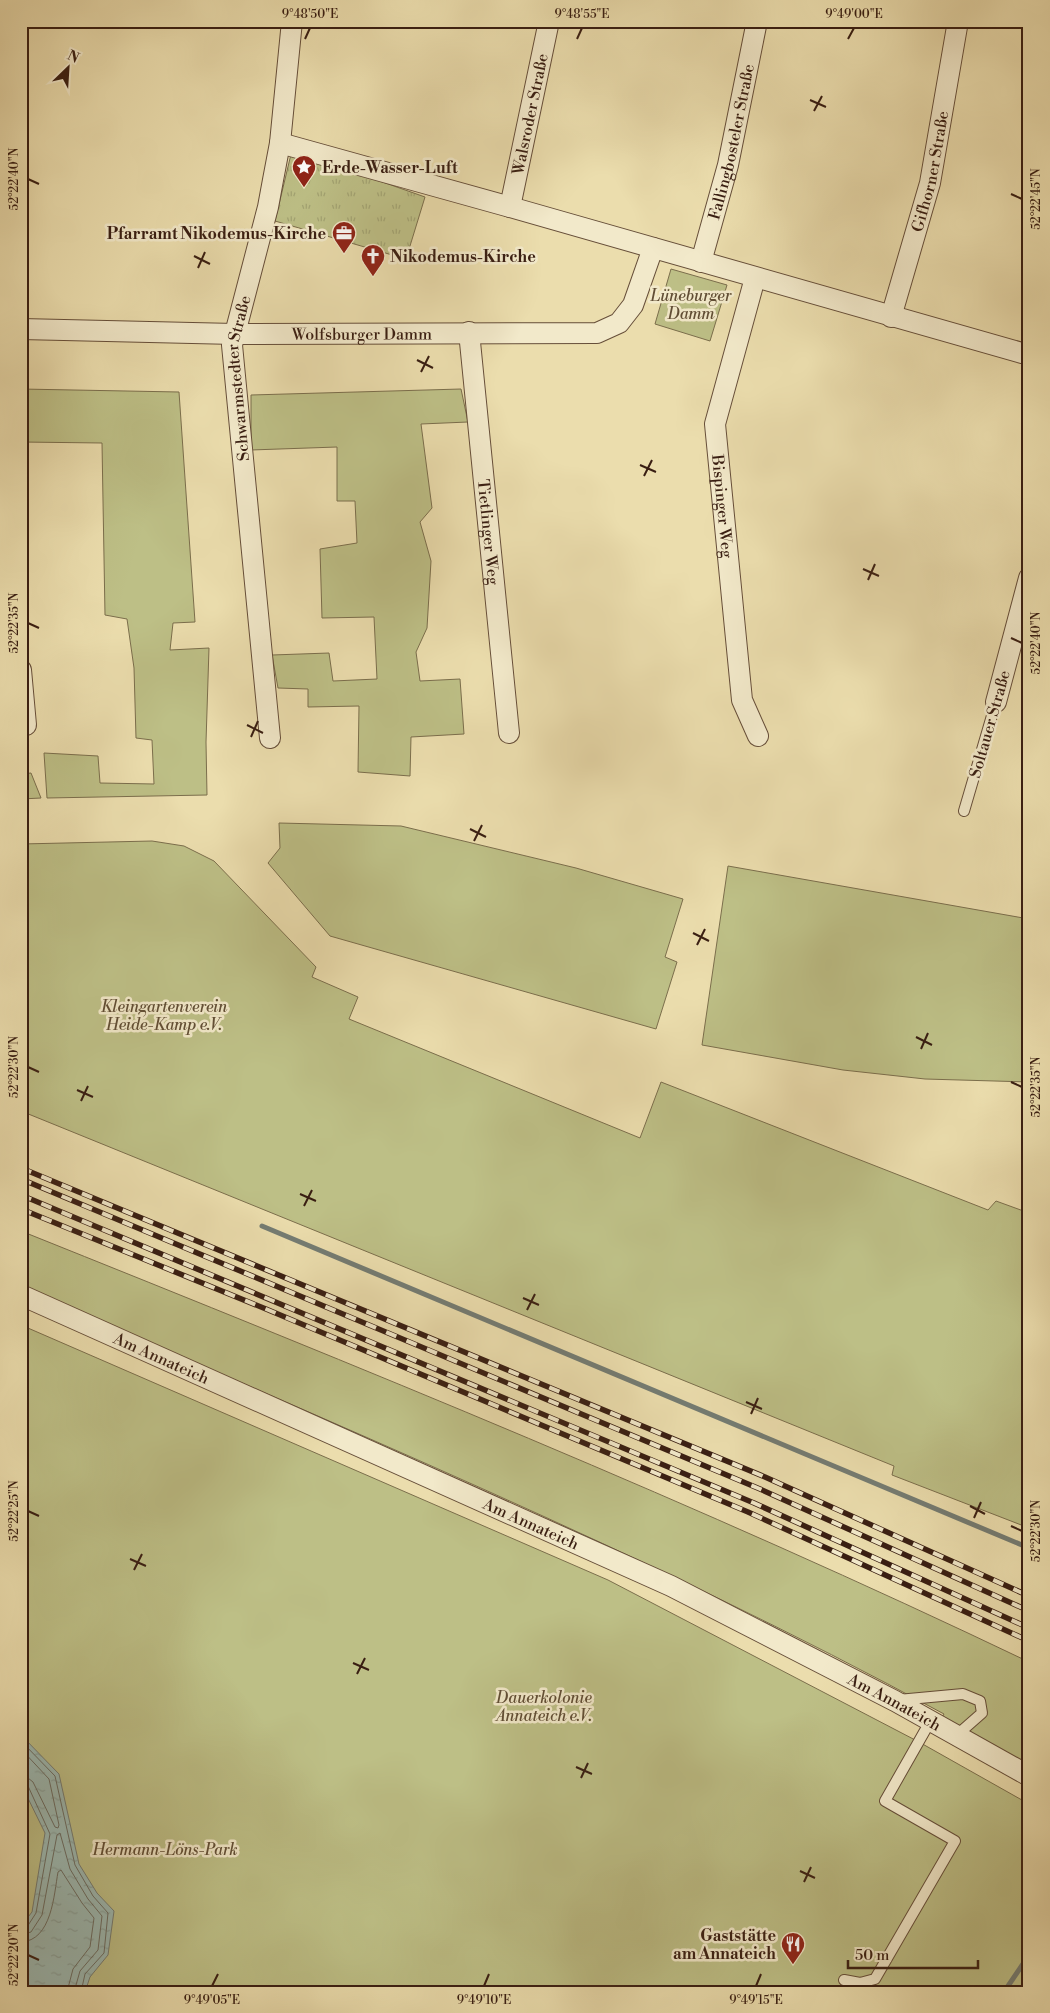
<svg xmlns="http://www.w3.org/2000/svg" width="1050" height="2013" font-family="'Libre Bodoni',serif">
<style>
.grass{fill:url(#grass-tufts);stroke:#7b6e4c}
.green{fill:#bdbf86;stroke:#7b6e4c}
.water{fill:url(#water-ripples);stroke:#747c73}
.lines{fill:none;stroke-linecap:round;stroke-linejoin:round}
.shore{stroke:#6a6c63;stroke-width:1}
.stream{stroke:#747c73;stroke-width:5}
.lane-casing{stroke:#664e39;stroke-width:12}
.street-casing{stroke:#664e39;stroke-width:22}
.lane{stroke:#f2e9ca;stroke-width:10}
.street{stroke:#f2e9ca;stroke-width:20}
.rail-casing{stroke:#391e12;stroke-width:5.5}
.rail{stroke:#f2e9ca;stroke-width:4;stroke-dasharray:11;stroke-linecap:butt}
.ticks{fill:none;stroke:#391e12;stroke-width:2}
.labels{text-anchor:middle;stroke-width:5;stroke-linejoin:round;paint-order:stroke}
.street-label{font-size:16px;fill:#391e12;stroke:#f2e9ca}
.poi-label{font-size:16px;font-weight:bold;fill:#391e12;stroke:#f2e9ca;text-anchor:start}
.park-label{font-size:16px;font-style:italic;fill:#614e35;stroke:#f2e9ca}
.neatline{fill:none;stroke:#391e12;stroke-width:2}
.ticks-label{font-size:12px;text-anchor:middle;fill:#391e12}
</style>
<defs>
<pattern id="grass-tufts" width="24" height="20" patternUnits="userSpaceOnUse" patternTransform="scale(1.25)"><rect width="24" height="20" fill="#bdbf86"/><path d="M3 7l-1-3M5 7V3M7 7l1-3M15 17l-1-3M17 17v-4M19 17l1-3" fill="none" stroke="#a3a473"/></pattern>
<pattern id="water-ripples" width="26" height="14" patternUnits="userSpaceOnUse" patternTransform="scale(1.25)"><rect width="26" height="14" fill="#9cbab4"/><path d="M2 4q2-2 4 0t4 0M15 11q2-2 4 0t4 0" fill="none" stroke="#879f9a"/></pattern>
</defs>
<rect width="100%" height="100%" fill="#ebddad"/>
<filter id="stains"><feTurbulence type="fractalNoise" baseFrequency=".004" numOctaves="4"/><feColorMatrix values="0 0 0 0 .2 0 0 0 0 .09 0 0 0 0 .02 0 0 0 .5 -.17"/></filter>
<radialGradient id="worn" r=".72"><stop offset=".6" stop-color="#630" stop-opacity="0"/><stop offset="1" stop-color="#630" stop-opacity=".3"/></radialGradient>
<polygon class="grass" points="292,150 425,197 406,259 275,221"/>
<g class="green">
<polygon points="671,269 727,285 710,341 655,324"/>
<polygon points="21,389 179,392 195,622 173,623 170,650 209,648 206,742 207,795 47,798 44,753 98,756 100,783 154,784 152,740 136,738 134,668 127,619 105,615 102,443 21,442"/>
<polygon points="461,389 468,422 421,424 432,508 420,522 431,561 427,628 416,652 420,681 460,679 464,734 411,737 410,776 358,772 359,706 308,707 308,689 278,688 272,655 329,653 333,681 377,679 374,617 322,618 320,549 357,543 355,501 337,501 337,447 251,450 251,395"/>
<polygon points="31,773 41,798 21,799 21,774"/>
<polygon points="279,823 401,826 576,868 683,899 665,957 677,962 656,1029 330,936 268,863 280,848"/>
<polygon points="152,841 184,846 214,861 316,967 312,977 358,997 349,1019 640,1138 661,1082 988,1210 996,1201 1029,1213 1029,1528 892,1475 894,1466 21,1111 21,844"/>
<polygon points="728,866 1029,919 1029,1082 925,1079 843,1070 702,1045"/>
<path d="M21,1231C360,1367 699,1504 1029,1662V1782L937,1726L944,1714C646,1552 331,1423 21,1287Z"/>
<polygon points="21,1325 608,1580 919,1742 1029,1804 1029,1992 21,1992"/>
</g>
<polygon class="water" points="21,1735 59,1774 79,1864 97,1893 114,1911 108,1955 90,1977 85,1992 21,1992 21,1926 32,1912 45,1833 21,1784"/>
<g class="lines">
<g class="shore">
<polyline points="21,1741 55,1776 75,1865 93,1896 108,1913 104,1953 85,1974 81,1992"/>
<polyline points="21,1749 49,1779 59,1825 58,1828 55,1827 33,1782 28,1778 21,1777"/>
<polyline points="21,1783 28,1786 50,1834 36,1913 27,1927 21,1928"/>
<polyline points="21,1935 31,1932 42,1915 57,1835 60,1833 70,1869 88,1899 102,1916 98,1950 80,1971 74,1992"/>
<path d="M21,1942C52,1941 54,1894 58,1872L61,1870L82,1903L94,1918L90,1947L73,1969L67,1992"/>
</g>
<g class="stream">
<polyline points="262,1226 1029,1548"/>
<polyline points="1004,1992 1029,1955"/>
</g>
<g class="lane-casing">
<g id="lane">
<polyline points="964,811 996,702"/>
<polyline points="898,1700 963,1694 980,1701 982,1713 957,1735"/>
<polyline points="844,1980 860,1983 875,1979 955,1841 885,1801 931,1720"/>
</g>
</g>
<g class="street-casing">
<g id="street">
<polyline points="280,143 510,207 1029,355"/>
<path id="s1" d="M510,207L549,21"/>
<path id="s2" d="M701,262L728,165L757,21"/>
<path id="s3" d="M755,278L715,424L742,700L758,736"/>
<path id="s4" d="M891,317L930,183L958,21"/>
<path id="s5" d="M21,329L235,334L597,333L619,323L633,305L653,248"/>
<path id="s6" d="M469,332L509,733"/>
<polyline points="21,670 26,725"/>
<polyline points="996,702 1029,578"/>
<path id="s7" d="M270,738L232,345L268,207L273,180L280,143L292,21"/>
<path id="s8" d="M21,1295L671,1586L895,1701L1029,1776"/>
</g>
</g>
<use href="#lane" class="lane"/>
<use href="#street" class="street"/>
<g class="rail-casing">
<g id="rail">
<polyline points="21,1168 765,1477 1029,1596"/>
<polyline points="21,1179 760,1489 1029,1611"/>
<polyline points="21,1195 754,1503 1029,1628"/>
<polyline points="21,1209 266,1309 748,1512 1029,1641"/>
</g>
</g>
<use href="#rail" class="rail"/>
</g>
<path class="ticks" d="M305,39L310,28M577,39L582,28M848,39L854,28M810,100L826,107M814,111L822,96M28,179L39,184M1011,194L1022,199M194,256L210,264M198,268L205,252M417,360L433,368M421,372L429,356M640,465L656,472M644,476L652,460M863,569L879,576M868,580L875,564M28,623L39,628M1011,638L1022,643M247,725L263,733M251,737L258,721M470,829L486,837M474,841L482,825M693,933L709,941M697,945L705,929M916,1037L932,1045M921,1049L928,1033M28,1067L39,1072M1011,1082L1022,1087M77,1090L93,1097M81,1101L88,1086M300,1194L316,1201M304,1206L312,1190M523,1298L539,1305M527,1310L535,1294M746,1402L762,1409M751,1414L758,1398M970,1506L985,1514M28,1511L39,1516M974,1518L981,1502M1011,1526L1022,1531M130,1559L146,1566M134,1570L142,1554M353,1663L369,1670M357,1674L365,1658M576,1767L592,1774M581,1778L588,1763M800,1871L815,1878M804,1882L811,1867M28,1955L39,1960M212,1986L218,1974M484,1986L489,1974M756,1986L761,1974"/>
<defs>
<g id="sight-pin" transform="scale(1.25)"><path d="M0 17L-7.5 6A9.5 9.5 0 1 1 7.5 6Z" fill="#8f2418" stroke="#f2e9ca"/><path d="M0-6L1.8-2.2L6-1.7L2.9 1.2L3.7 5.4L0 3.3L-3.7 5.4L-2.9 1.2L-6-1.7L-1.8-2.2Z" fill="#fff"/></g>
<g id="office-pin" transform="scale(1.25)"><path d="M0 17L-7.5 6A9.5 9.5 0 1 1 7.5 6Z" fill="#8f2418" stroke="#f2e9ca"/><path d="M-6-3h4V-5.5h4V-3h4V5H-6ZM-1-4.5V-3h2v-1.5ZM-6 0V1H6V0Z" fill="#fff"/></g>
<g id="church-pin" transform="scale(1.25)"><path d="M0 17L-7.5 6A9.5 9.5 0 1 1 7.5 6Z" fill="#8f2418" stroke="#f2e9ca"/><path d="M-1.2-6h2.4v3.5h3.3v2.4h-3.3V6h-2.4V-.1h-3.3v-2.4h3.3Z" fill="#fff"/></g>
<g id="restaurant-pin" transform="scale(1.25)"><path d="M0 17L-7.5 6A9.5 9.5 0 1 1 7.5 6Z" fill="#8f2418" stroke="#f2e9ca"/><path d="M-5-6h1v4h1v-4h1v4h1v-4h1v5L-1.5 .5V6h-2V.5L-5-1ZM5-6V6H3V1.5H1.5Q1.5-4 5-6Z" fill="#fff"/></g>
</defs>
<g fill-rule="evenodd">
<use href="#sight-pin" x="304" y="167"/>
<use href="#office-pin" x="344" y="233"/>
<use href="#church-pin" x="373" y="256"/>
<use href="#restaurant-pin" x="793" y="1944"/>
</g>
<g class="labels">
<g class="street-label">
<text dy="6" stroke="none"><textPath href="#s1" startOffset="95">Walsroder Straße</textPath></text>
<text dy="6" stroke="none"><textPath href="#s2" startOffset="124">Fallingbosteler Straße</textPath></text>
<text dy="6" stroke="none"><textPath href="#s4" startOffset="151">Gifhorner Straße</textPath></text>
<text dy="6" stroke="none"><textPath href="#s5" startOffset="341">Wolfsburger Damm</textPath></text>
<text dy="6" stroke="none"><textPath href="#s7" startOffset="362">Schwarmstedter Straße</textPath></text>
<text dy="6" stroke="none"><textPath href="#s3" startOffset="234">Bispinger Weg</textPath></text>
<text dy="6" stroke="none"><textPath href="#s6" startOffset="201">Tietlinger Weg</textPath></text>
<text transform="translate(989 724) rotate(-74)" y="6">Soltauer Straße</text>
<text dy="6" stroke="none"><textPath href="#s8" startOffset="154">Am Annateich</textPath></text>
<text dy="6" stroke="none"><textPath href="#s8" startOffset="559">Am Annateich</textPath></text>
<text dy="6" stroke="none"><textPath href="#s8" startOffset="964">Am Annateich</textPath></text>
</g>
<g class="poi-label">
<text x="322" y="173">Erde-Wasser-Luft</text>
<text x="326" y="239" text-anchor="end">Pfarramt Nikodemus-Kirche</text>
<text x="390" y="262">Nikodemus-Kirche</text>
<text x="776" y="1941" text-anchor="end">Gaststätte<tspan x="776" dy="18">am Annateich</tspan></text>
</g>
<g class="park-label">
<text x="691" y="301">Lüneburger<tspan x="691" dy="18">Damm</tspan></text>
<text x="164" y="1012">Kleingartenverein<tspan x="164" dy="18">Heide-Kamp e.V.</tspan></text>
<text x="544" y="1703">Dauerkolonie<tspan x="544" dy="18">Annateich e.V.</tspan></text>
<text x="165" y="1855">Hermann-Löns-Park</text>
</g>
</g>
<rect width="1050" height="2013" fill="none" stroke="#ebddad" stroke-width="55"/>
<g transform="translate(68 68) rotate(25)" stroke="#f2e9ca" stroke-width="4" paint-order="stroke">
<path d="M0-4L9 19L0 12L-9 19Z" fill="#391e12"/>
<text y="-8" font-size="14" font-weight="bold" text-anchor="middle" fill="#391e12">N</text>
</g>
<path d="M848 1960v8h130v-8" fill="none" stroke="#391e12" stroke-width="2.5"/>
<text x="855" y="1960" font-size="15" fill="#391e12" stroke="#f2e9ca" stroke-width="4" paint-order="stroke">50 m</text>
<rect x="28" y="28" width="994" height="1958" class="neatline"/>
<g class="ticks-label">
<text x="310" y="18">9°48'50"E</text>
<text x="582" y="18">9°48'55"E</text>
<text x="854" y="18">9°49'00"E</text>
<text transform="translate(14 179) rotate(-90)" y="4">52°22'40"N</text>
<text transform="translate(1036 199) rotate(-90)" y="4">52°22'45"N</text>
<text transform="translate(14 623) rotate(-90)" y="4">52°22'35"N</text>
<text transform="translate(1036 643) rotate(-90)" y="4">52°22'40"N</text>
<text transform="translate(14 1067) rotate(-90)" y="4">52°22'30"N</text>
<text transform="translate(1036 1087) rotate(-90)" y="4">52°22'35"N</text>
<text transform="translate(14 1511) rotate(-90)" y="4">52°22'25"N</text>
<text transform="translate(1036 1531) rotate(-90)" y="4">52°22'30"N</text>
<text transform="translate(14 1955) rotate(-90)" y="4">52°22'20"N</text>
<text x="212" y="2004">9°49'05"E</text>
<text x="484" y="2004">9°49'10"E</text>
<text x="756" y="2004">9°49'15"E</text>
</g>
<rect width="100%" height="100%" filter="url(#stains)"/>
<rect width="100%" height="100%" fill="url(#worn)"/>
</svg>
